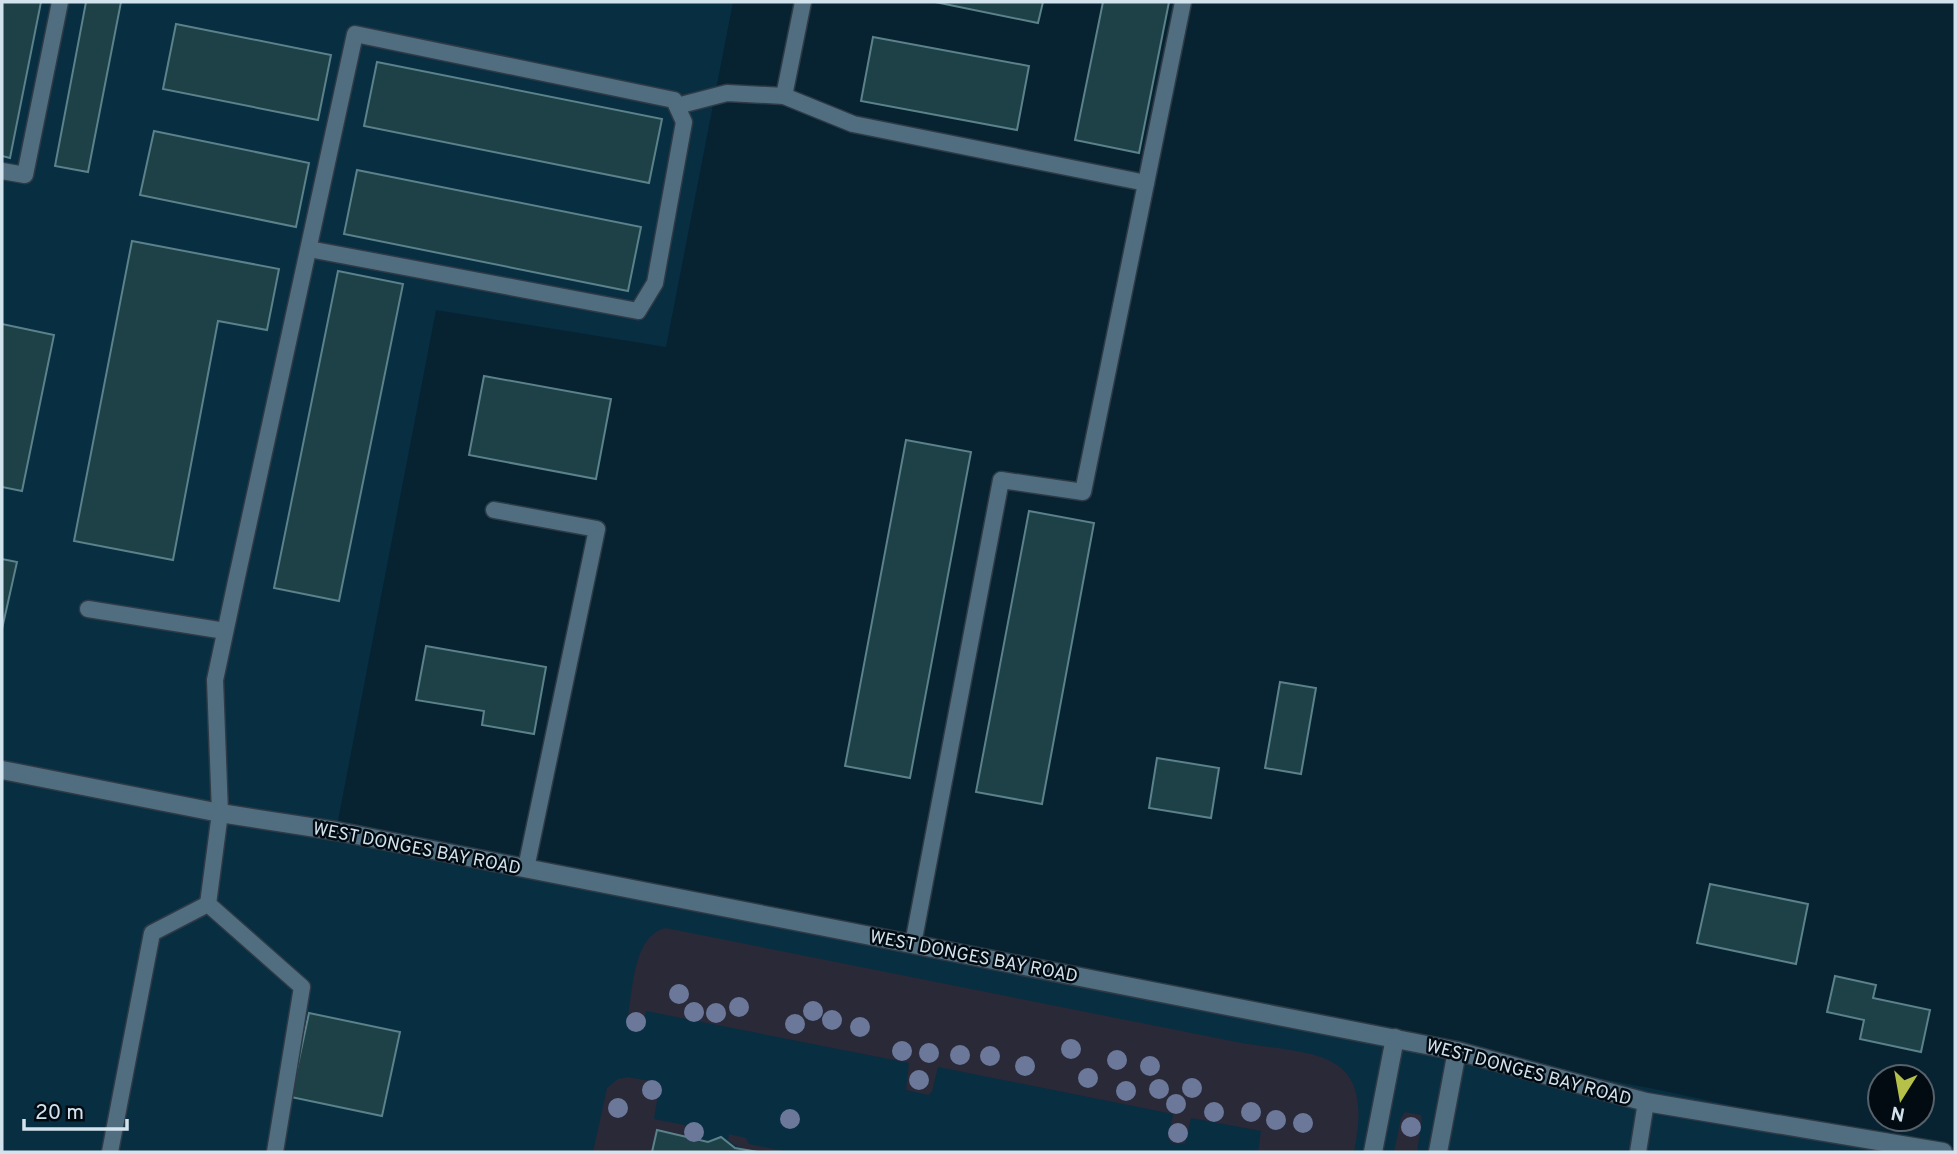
<svg xmlns="http://www.w3.org/2000/svg" width="1957" height="1154" font-family="Overpass,sans-serif">
<style>
.built{fill:#082e42}
.green{fill:#292937}
.building{fill:#1e4047;stroke:#5b828a;stroke-width:2}
.lines{fill:none;stroke-linecap:round;stroke-linejoin:round}
.lane-casing{stroke:#2e3b46;stroke-width:19}
.street-casing{stroke:#2e3b46;stroke-width:21}
.secondary-casing{stroke:#2e3b46;stroke-width:21}
.lane{stroke:#516e80;stroke-width:16}
.street{stroke:#516e80;stroke-width:18}
.secondary{stroke:#516e80;stroke-width:18}
.tree{fill:#6b789a}
.labels{text-anchor:middle;stroke-width:5;stroke-linejoin:round;paint-order:stroke}
.street-label{font-size:18px;fill:#d3e3ed;stroke:#030b12}
</style>
<rect width="100%" height="100%" fill="#072332"/>
<polygon class="built" points="2,2 733,2 666,347 436,310 336,831 1664,1091 1946,1152 2,1152"/>
<g class="green">
<path d="M666,928L1242,1043C1321,1055 1375,1050 1354,1152H1258L1261,1131L1191,1118L1185,1144L1172,1143L1168,1138L1173,1114L938,1067L932,1092L928,1095L906,1090L909,1063L646,1011L642,1030H632L627,1022C633,993 632,935 666,928Z"/>
<polygon points="628,1077 655,1082 659,1089 654,1119 685,1125 689,1138 657,1130 652,1152 593,1152 607,1088 618,1079"/>
<polygon points="1405,1112 1421,1115 1422,1119 1417,1152 1394,1152 1401,1118"/>
<path d="M729,1134L746,1138L749,1144L789,1152C767,1152 744,1154 728,1140Z"/>
</g>
<g class="building">
<polygon points="2,2 41,2 10,158 2,156"/>
<polygon points="86,2 121,2 88,172 55,166"/>
<polygon points="935,2 1043,2 1038,23"/>
<polygon points="1103,2 1169,2 1139,153 1075,140"/>
<polygon points="176,24 331,55 318,120 163,89"/>
<polygon points="873,37 1029,66 1017,130 861,101"/>
<polygon points="377,62 662,119 649,183 364,126"/>
<polygon points="154,131 309,163 296,227 140,195"/>
<polygon points="357,170 641,227 628,291 344,234"/>
<polygon points="132,241 279,269 267,330 218,321 173,560 74,541"/>
<polygon points="338,271 403,284 339,601 274,588"/>
<polygon points="2,324 54,335 22,491 2,487"/>
<polygon points="484,376 611,399 596,479 469,455"/>
<polygon points="906,440 971,452 910,778 845,766"/>
<polygon points="1029,511 1094,523 1042,804 976,792"/>
<polygon points="2,559 17,562 2,629"/>
<polygon points="426,646 546,667 534,734 482,725 484,711 416,700"/>
<polygon points="1280,682 1316,688 1301,774 1265,768"/>
<polygon points="1157,758 1219,768 1211,818 1149,808"/>
<polygon points="1710,884 1808,904 1796,964 1697,943"/>
<polygon points="1835,976 1876,985 1873,998 1930,1010 1921,1052 1860,1039 1864,1020 1827,1012"/>
<polygon points="309,1013 400,1032 382,1116 291,1097"/>
<polygon points="657,1130 708,1142 721,1137 735,1148 758,1152 652,1152"/>
</g>
<g class="lines">
<g class="lane-casing">
<g id="lane">
<polyline points="784,96 853,124 1146,183"/>
<polyline points="677,106 727,93 784,96 803,2"/>
<polyline points="2,171 25,175 60,2"/>
<polyline points="494,510 597,529 526,868"/>
<polyline points="88,609 225,631"/>
<polyline points="208,904 220,813 215,680 235,586 355,34 674,100 684,122 655,283 638,311 309,249"/>
<polyline points="208,904 302,987 275,1152"/>
<polyline points="913,944 1001,480 1083,492 1183,2"/>
<polyline points="110,1152 152,933 208,904"/>
<polyline points="1638,1152 1646,1102"/>
</g>
</g>
<g class="street-casing">
<g id="street">
<polyline points="1373,1152 1395,1038"/>
<polyline points="1438,1152 1457,1051"/>
</g>
</g>
<g class="secondary-casing">
<polyline id="secondary" points="2,770 220,813 336,831 1457,1051 1646,1102 1943,1152"/>
</g>
<use href="#lane" class="lane"/>
<use href="#street" class="street"/>
<use href="#secondary" class="secondary"/>
</g>
<g class="tree">
<circle cx="679" cy="994" r="10"/>
<circle cx="739" cy="1007" r="10"/>
<circle cx="813" cy="1011" r="10"/>
<circle cx="694" cy="1012" r="10"/>
<circle cx="716" cy="1013" r="10"/>
<circle cx="832" cy="1020" r="10"/>
<circle cx="636" cy="1022" r="10"/>
<circle cx="795" cy="1024" r="10"/>
<circle cx="860" cy="1027" r="10"/>
<circle cx="1071" cy="1049" r="10"/>
<circle cx="902" cy="1051" r="10"/>
<circle cx="929" cy="1053" r="10"/>
<circle cx="960" cy="1055" r="10"/>
<circle cx="990" cy="1056" r="10"/>
<circle cx="1117" cy="1060" r="10"/>
<circle cx="1025" cy="1066" r="10"/>
<circle cx="1150" cy="1066" r="10"/>
<circle cx="1088" cy="1078" r="10"/>
<circle cx="919" cy="1080" r="10"/>
<circle cx="1192" cy="1088" r="10"/>
<circle cx="1159" cy="1089" r="10"/>
<circle cx="652" cy="1090" r="10"/>
<circle cx="1126" cy="1091" r="10"/>
<circle cx="1176" cy="1104" r="10"/>
<circle cx="618" cy="1108" r="10"/>
<circle cx="1214" cy="1112" r="10"/>
<circle cx="1251" cy="1112" r="10"/>
<circle cx="790" cy="1119" r="10"/>
<circle cx="1276" cy="1120" r="10"/>
<circle cx="1303" cy="1123" r="10"/>
<circle cx="1411" cy="1127" r="10"/>
<circle cx="694" cy="1132" r="10"/>
<circle cx="1178" cy="1133" r="10"/>
</g>
<g class="labels">
<g class="street-label">
<text transform="translate(417 848) rotate(11)" y="6">WEST DONGES BAY ROAD</text>
<text transform="translate(974 956) rotate(11)" y="6">WEST DONGES BAY ROAD</text>
<text transform="translate(1529 1072) rotate(15)" y="6">WEST DONGES BAY ROAD</text>
</g>
</g>
<rect width="1957" height="1154" fill="none" stroke="#d3e3ed" stroke-width="7"/>
<g transform="translate(1901 1098) rotate(191)"><circle r="33" fill="#030b12" stroke="#56616a" stroke-width="2"/>
<path d="M0-5L12 26L0 18L-12 26Z" fill="#b6c149"/>
<text y="-10" font-size="19" font-weight="bold" text-anchor="middle" fill="#d3e3ed">N</text>
</g>
<path d="M24 1119v10h103v-10" fill="none" stroke="#d3e3ed" stroke-width="3.5"/>
<text x="35" y="1119" font-size="21" fill="#d3e3ed" stroke="#030b12" stroke-width="5" paint-order="stroke">20 m</text>
</svg>
